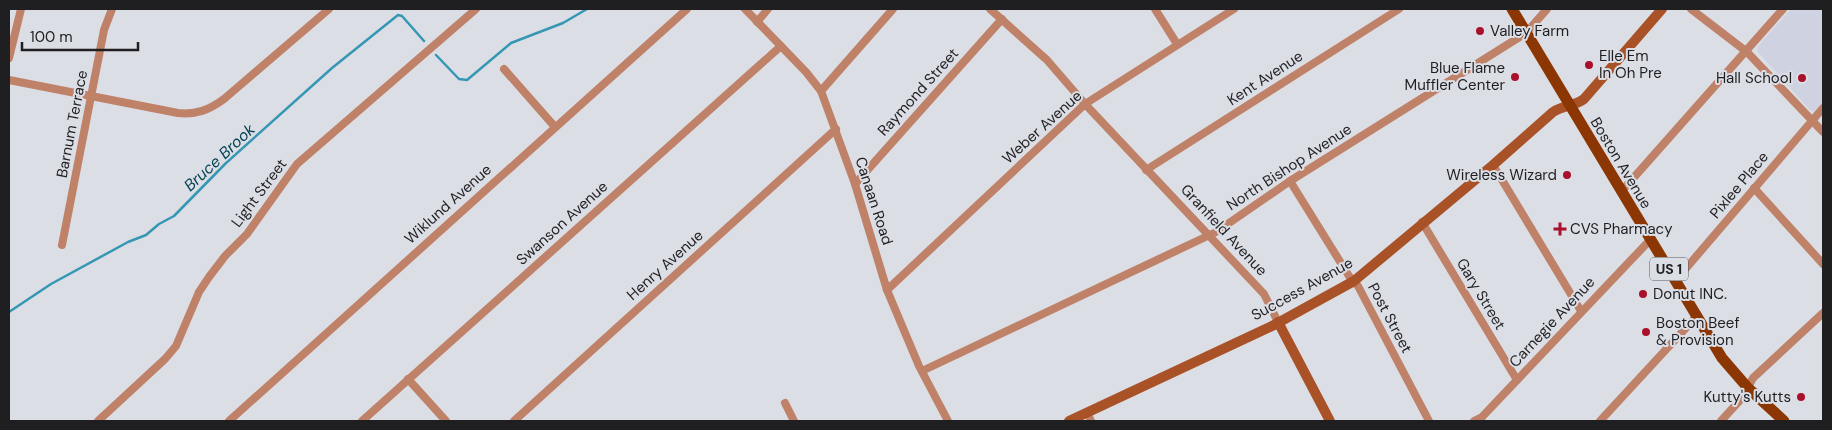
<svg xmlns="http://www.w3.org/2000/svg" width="1832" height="430" font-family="'DM Sans',sans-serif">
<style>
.built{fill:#cfd2e1}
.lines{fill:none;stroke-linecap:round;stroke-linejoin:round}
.stream{stroke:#3597b4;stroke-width:2.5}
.street{stroke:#bf8268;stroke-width:8}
.secondary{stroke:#aa5227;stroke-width:10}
.primary{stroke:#8c3703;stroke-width:11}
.poi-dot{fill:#a8102c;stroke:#dcdee6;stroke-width:2}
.labels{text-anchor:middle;stroke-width:4;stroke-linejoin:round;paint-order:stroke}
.shield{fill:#dcdee6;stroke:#58585d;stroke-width:1}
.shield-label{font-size:14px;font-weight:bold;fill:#1f1f22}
.poi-label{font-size:15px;fill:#1f1f22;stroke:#dcdee6;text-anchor:start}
.street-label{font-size:15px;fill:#1f1f22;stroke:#dcdee6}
.water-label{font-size:16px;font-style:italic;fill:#034252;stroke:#dcdee6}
</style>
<rect width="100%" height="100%" fill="#dcdee6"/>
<polygon class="built" points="1791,9 1823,9 1823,102 1814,112 1810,110 1757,51 1758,46"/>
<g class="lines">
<g class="stream">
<polyline points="436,55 459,79 467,80 511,43 563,23 587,9"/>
<polyline points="9,312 51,284 128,242 146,235 159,224 174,216 226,163 332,68 398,15 402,16 424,41"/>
</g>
<g class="street">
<polyline points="745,9 806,72 821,91 855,184 887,290 919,366 948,421"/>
<polyline points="990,9 1047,60 1085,104 1264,294 1278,322"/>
<polyline points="1155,9 1177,44"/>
<polyline points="1691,9 1747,52 1823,132"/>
<polyline points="757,22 768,9"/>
<polyline points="9,58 21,9"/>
<polyline points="504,69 555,127"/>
<path d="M9,80L178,113C196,115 209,110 224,99L329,9"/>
<polyline points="821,91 893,9"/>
<polyline points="1493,165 1581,311"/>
<polyline points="1146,170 1399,9"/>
<polyline points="1290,181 1349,276 1358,286 1429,421"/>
<polyline points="855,184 1002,19"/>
<polyline points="1754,188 1823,264"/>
<polyline points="1621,192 1783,9"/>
<polyline points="1422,222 1517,380"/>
<polyline points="62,245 104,30 112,9"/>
<polyline points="1676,280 1823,108"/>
<polyline points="887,290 1085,104 1234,9"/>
<polyline points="922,371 1216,232 1290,181 1526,33 1547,9"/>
<polyline points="408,379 446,421"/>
<polyline points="785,403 794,421"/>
<polyline points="1087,412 1091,421"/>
<polyline points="98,421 165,359 176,346 199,292 209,277 225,256 247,234 297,164 476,9"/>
<polyline points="229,421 687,9"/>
<polyline points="362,421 781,46"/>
<polyline points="514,421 836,129"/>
<polyline points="1474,421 1482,417 1650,240"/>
<polyline points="1600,421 1696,317"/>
<polyline points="1721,421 1742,398 1753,378 1823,313"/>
</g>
<g class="secondary">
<polyline points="1278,322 1330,421"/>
<path d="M1069,421L1272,326L1354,281L1493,165L1553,112C1563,105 1575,106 1584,99L1662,9"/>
</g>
<polyline class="primary" points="1512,9 1722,358 1748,388 1784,421"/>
</g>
<g class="poi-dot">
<circle cx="1480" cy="31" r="5"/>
<circle cx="1589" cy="65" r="5"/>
<circle cx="1515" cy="77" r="5"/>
<circle cx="1802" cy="78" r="5"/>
<circle cx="1567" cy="175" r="5"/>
<path d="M1557.5 221.5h5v5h5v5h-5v5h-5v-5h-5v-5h5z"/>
<circle cx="1643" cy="294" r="5"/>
<circle cx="1646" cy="332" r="5"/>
<circle cx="1801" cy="397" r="5"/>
</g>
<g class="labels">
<rect class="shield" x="1650" y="257.5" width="38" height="23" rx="4"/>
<g class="shield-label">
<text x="1669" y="274">US 1</text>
</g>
<g class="poi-label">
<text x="1490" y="36">Valley Farm</text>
<text x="1599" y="61">Elle Em<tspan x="1599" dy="17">In Oh Pre</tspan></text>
<text x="1505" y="73" text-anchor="end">Blue Flame<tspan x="1505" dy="17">Muffler Center</tspan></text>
<text x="1792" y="83" text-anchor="end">Hall School</text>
<text x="1557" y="180" text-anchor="end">Wireless Wizard</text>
<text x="1570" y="234">CVS Pharmacy</text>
<text x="1653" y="299">Donut INC.</text>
<text x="1656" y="328">Boston Beef<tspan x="1656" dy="17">&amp; Provision</tspan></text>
<text x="1791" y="402" text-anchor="end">Kutty's Kutts</text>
</g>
<g class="street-label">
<text transform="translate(1265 78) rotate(-33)" y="5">Kent Avenue</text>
<text transform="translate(918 92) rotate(-48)" y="5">Raymond Street</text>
<text transform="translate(72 124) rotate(-79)" y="5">Barnum Terrace</text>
<text transform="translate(1042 127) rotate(-42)" y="5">Weber Avenue</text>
<text transform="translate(1621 163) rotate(59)" y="5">Boston Avenue</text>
<text transform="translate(1289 167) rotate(-33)" y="5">North Bishop Avenue</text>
<text transform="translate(1739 185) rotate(-50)" y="5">Pixlee Place</text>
<text transform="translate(259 193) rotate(-53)" y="5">Light Street</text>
<text transform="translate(874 201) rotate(72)" y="5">Canaan Road</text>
<text transform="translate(448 204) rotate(-42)" y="5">Wiklund Avenue</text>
<text transform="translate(562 223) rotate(-42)" y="5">Swanson Avenue</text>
<text transform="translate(1224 230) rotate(47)" y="5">Granfield Avenue</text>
<text transform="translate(665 265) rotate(-42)" y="5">Henry Avenue</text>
<text transform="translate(1302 289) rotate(-29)" y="5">Success Avenue</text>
<text transform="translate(1481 294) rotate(59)" y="5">Gary Street</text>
<text transform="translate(1390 318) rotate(62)" y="5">Post Street</text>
<text transform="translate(1552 322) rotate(-47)" y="5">Carnegie Avenue</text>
</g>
<g class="water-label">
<text transform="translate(219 157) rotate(-43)" y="6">Bruce Brook</text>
</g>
</g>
<rect width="1832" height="430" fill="none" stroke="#1f1f22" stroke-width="20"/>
<path d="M22 42v8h116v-8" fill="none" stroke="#1f1f22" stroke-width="2.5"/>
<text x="30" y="42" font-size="15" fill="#1f1f22" stroke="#dcdee6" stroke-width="4" paint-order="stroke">100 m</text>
</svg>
